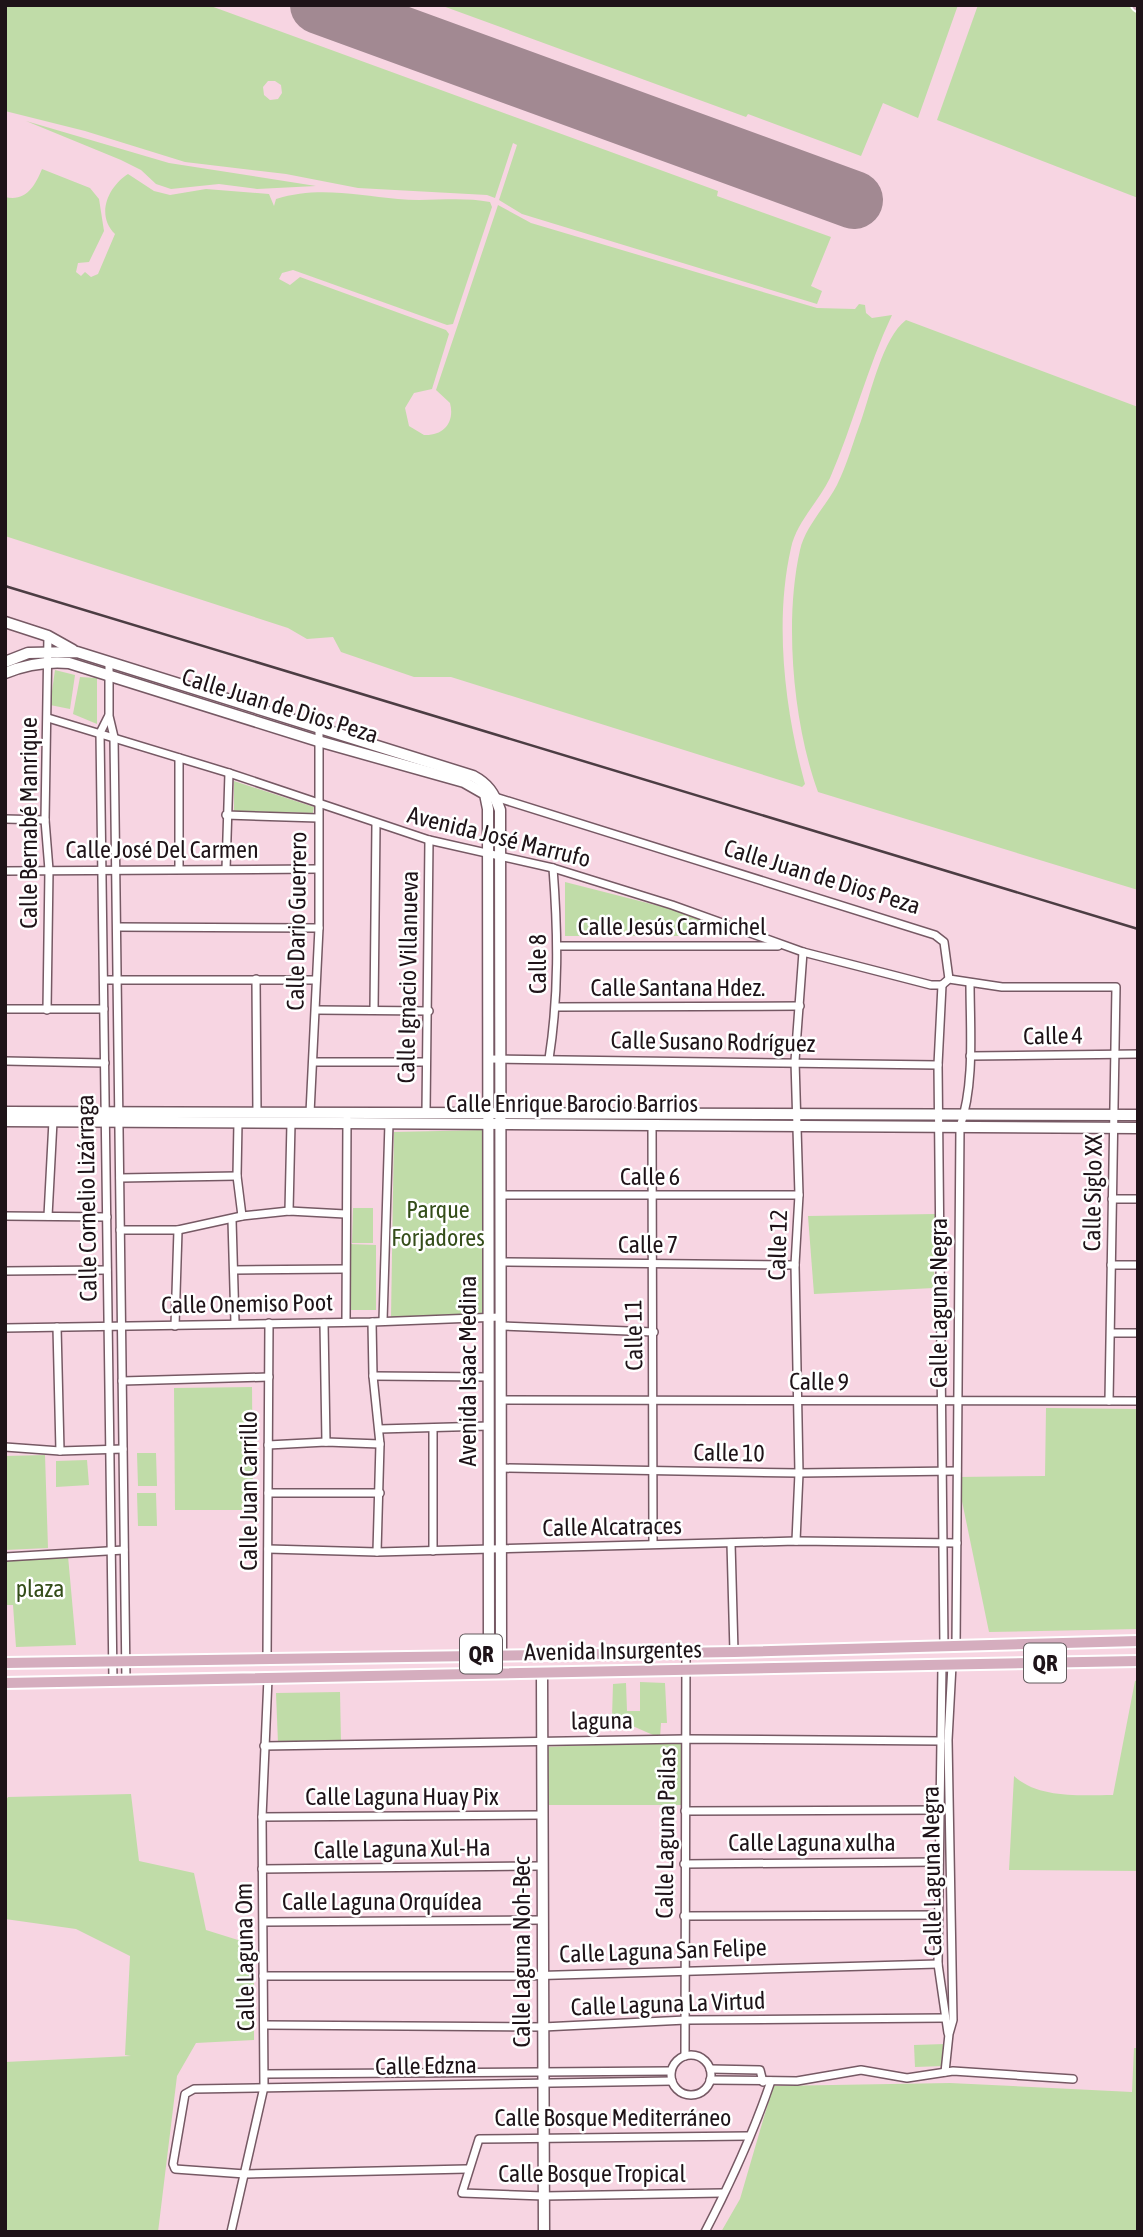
<svg xmlns="http://www.w3.org/2000/svg" width="1143" height="2237" font-family="'Asap Condensed',sans-serif">
<style>
.green{fill:#c0dca8;fill-rule:evenodd}
.lines{fill:none;stroke-linecap:round;stroke-linejoin:round}
.runway{stroke:#a28992;stroke-width:58}
.street-casing{stroke:#765964;stroke-width:10}
.secondary-casing{stroke:#765964;stroke-width:13}
.primary-casing{stroke:#fff;stroke-width:14}
.street{stroke:#fff;stroke-width:7}
.secondary{stroke:#fff;stroke-width:10}
.primary{stroke:#d5adbe;stroke-width:10}
.rail{stroke:#4c3d43;stroke-width:2.5}
.labels{text-anchor:middle;stroke-width:5;stroke-linejoin:round;paint-order:stroke}
.shield{fill:#fff;stroke:#625a5d;stroke-width:2}
.shield-label{font-size:23px;font-weight:bold;fill:#1e1318}
.street-label{font-size:24px;fill:#1e1318;stroke:#fff}
.park-label{font-size:24px;fill:#344d19;stroke:#fff}
</style>
<rect width="100%" height="100%" fill="#f7d5e2"/>
<g class="green">
<path d="M5,5H208L718,191L717,196L831,237L811,286L822,291L817,304L522,214L499,200L517,145L513,143L495,198L487,195L358,188L286,174L185,162L85,131L5,111ZM268,81H275L281,85L282,93L278,99L270,100L264,95L263,87Z"/>
<polygon points="440,5 958,5 918,118 883,103 861,156 748,114 746,117"/>
<polygon points="978,5 1138,5 1138,198 937,120"/>
<polygon points="26,121 169,163 316,186 257,189 219,184 171,189 156,184 141,170 121,160"/>
<path d="M42,169L90,188L99,199L104,231L89,262L78,263L76,272L81,276L85,272L91,277L98,274L115,234C95,214 109,186 128,174L154,191L170,195L206,189L269,194L274,206L276,199C317,186 356,195 398,199C428,202 460,196 490,202L492,207L453,324L447,325L293,270L282,273L279,279L290,285L300,277L446,330L449,334L432,389L414,393L405,408L409,426L424,435C444,436 455,422 450,403L436,390L498,205L531,223L817,308L855,309L859,304L865,305L866,313L872,318L892,315C867,368 853,425 830,478C819,501 796,523 791,548C774,623 785,711 805,784L802,787L451,677H414L341,652L333,637L307,639L288,628L5,536V197C26,202 35,186 42,169Z"/>
<path d="M906,320L1138,407V890L818,792C793,724 784,621 800,550C805,527 826,506 837,485C847,465 853,442 861,421C871,393 883,337 906,320Z"/>
<polygon points="55,670 75,675 70,709 50,705"/>
<polygon points="80,677 97,678 97,724 73,714"/>
<polygon points="234,781 314,807 313,813 234,811"/>
<polygon points="565,882 671,909 743,936 565,936"/>
<polygon points="486,1130 482,1316 391,1317 394,1132"/>
<polygon points="353,1208 373,1208 373,1243 352,1243"/>
<polygon points="935,1214 934,1288 814,1294 808,1216"/>
<polygon points="348,1244 376,1245 376,1310 347,1310"/>
<polygon points="252,1387 253,1510 175,1510 174,1388"/>
<polygon points="1046,1408 1138,1409 1138,1629 989,1632 957,1477 1045,1476"/>
<polygon points="137,1453 156,1453 157,1486 138,1486"/>
<polygon points="45,1455 48,1548 5,1550 5,1456"/>
<polygon points="87,1460 89,1485 56,1487 56,1461"/>
<polygon points="137,1493 156,1493 157,1526 138,1526"/>
<polygon points="68,1556 76,1645 16,1647 13,1605 5,1605 5,1561"/>
<path d="M1138,1680V1871L1009,1870L1014,1776C1039,1799 1081,1795 1113,1795L1135,1681Z"/>
<polygon points="640,1682 665,1683 667,1723 661,1723 660,1738 612,1717 613,1684 626,1683 627,1711 640,1711"/>
<polygon points="340,1692 341,1742 278,1743 276,1693"/>
<polygon points="684,1741 683,1805 546,1805 544,1747"/>
<polygon points="131,1794 139,1861 194,1873 206,1930 254,1945 254,2040 196,2043 177,2076 158,2232 5,2232 5,2062 131,2056 125,2055 130,1956 76,1929 5,1919 5,1802 8,1797"/>
<polygon points="945,2044 944,2066 915,2067 914,2045"/>
<polygon points="1134,2048 1138,2048 1137,2232 721,2232 740,2199 773,2086 950,2083 1132,2092"/>
</g>
<g class="lines">
<polyline class="runway" points="319,5 854,200"/>
<g class="street-casing">
<g id="street">
<polyline points="109,662 109,716 114,737 126,1681"/>
<polyline points="108,717 100,733 113,1681"/>
<polyline points="48,718 229,773 429,840 553,868 672,905 803,952 931,985 942,985"/>
<polyline points="179,758 179,868"/>
<polyline points="492,796 935,935 944,942 949,979"/>
<polyline points="226,815 318,818"/>
<polyline points="5,819 45,820"/>
<polyline points="226,869 229,773"/>
<polyline points="5,871 318,869"/>
<polyline points="117,927 319,928"/>
<polyline points="559,946 778,946"/>
<polyline points="256,979 257,1113"/>
<polyline points="104,980 316,980"/>
<polyline points="942,985 938,1065 944,1647"/>
<polyline points="942,985 949,979 1002,987 1116,987 1109,1401"/>
<polyline points="557,1007 800,1006"/>
<polyline points="5,1009 104,1009"/>
<polyline points="47,1010 49,870 45,820 48,636"/>
<polyline points="316,1010 429,1011"/>
<polyline points="374,1010 376,824"/>
<polyline points="970,1056 1138,1054"/>
<polyline points="488,1059 938,1065"/>
<path d="M549,1059C559,994 558,933 553,868"/>
<polyline points="5,1061 105,1063"/>
<polyline points="313,1062 426,1062"/>
<polyline points="310,1113 319,928 319,729"/>
<polyline points="426,1113 429,840"/>
<polyline points="238,1122 237,1176 242,1216"/>
<polyline points="652,1125 653,1544"/>
<polyline points="120,1178 237,1176"/>
<polyline points="500,1195 799,1195"/>
<polyline points="1112,1199 1138,1199"/>
<polyline points="289,1211 291,1123"/>
<polyline points="5,1216 107,1217"/>
<polyline points="48,1216 53,1121"/>
<polyline points="232,1220 235,1323"/>
<polyline points="120,1230 178,1230 242,1216 289,1211 345,1214"/>
<polyline points="500,1262 795,1265"/>
<polyline points="1111,1265 1138,1265"/>
<polyline points="234,1270 345,1269"/>
<polyline points="5,1271 107,1270"/>
<polyline points="346,1321 347,1119"/>
<polyline points="383,1321 389,1123"/>
<polyline points="372,1322 373,1376 380,1444 377,1552"/>
<polyline points="324,1323 326,1442"/>
<polyline points="175,1326 178,1230"/>
<polyline points="501,1326 654,1332"/>
<polyline points="57,1327 60,1451"/>
<polyline points="5,1328 372,1322 500,1317"/>
<polyline points="1111,1333 1138,1333"/>
<polyline points="373,1376 489,1377"/>
<polyline points="122,1381 269,1377"/>
<polyline points="501,1400 1138,1401"/>
<polyline points="433,1428 433,1551"/>
<polyline points="379,1429 489,1426"/>
<polyline points="268,1445 326,1442 380,1444"/>
<polyline points="5,1447 60,1451 123,1449"/>
<polyline points="501,1468 799,1473 957,1471"/>
<polyline points="268,1493 380,1493"/>
<polyline points="796,1541 799,1473 795,1265 799,1195 795,1061 803,952"/>
<polyline points="731,1543 734,1652"/>
<polyline points="268,1549 377,1552 796,1541 957,1543"/>
<polyline points="5,1557 124,1550"/>
<path d="M956,1647L960,1127C975,1083 970,1029 970,983"/>
<polyline points="267,1660 269,1323"/>
<polyline points="942,1665 938,1964 948,2033"/>
<polyline points="264,1746 686,1739 941,1741"/>
<polyline points="685,1811 940,1810"/>
<polyline points="262,1817 542,1815"/>
<polyline points="684,1864 939,1862"/>
<polyline points="262,1869 543,1866"/>
<polyline points="684,1916 938,1915"/>
<polyline points="264,1922 543,1920"/>
<polyline points="263,1976 524,1976 938,1964"/>
<polyline points="266,2025 543,2027 686,2020 945,2018"/>
<circle cx="691" cy="2075" r="20"/>
<polyline points="685,2056 686,1653"/>
<polyline points="710,2069 760,2070 763,2082"/>
<polyline points="945,2072 949,2034 953,2020 948,1740 952,1665"/>
<polyline points="265,2074 671,2071"/>
<polyline points="710,2080 797,2081 861,2070 907,2078 953,2071 1073,2079"/>
<polyline points="467,2169 245,2174 175,2169 173,2164 185,2094 194,2089 672,2081"/>
<polyline points="722,2193 544,2196 462,2193 479,2139 748,2136"/>
<polyline points="231,2232 264,2087 262,1817 268,1678"/>
<path d="M705,2232C731,2182 753,2134 771,2081"/>
</g>
</g>
<g class="secondary-casing">
<g id="secondary">
<polyline points="5,622 48,636 73,650"/>
<path d="M5,662L28,653L77,652L473,776C488,784 494,793 500,810L501,1654"/>
<path d="M5,673C27,664 46,661 69,663L318,741L464,782L485,794L488,809L489,1654"/>
<polyline points="5,1112 1138,1115"/>
<polyline points="5,1121 1138,1128"/>
<polyline points="542,1673 544,2232"/>
</g>
</g>
<g class="primary-casing">
<g id="primary">
<polyline points="1137,5 1138,6"/>
<polyline points="5,1663 734,1652 1138,1641"/>
<polyline points="5,1683 1138,1661"/>
</g>
</g>
<use href="#street" class="street"/>
<use href="#secondary" class="secondary"/>
<use href="#primary" class="primary"/>
<polyline class="rail" points="5,586 1138,929"/>
</g>
<g class="labels">
<g class="shield">
<rect x="460" y="1634.5" width="42" height="39" rx="5"/>
<rect x="1024" y="1643.5" width="42" height="39" rx="5"/>
</g>
<g class="shield-label">
<text x="481" y="1662">QR</text>
<text x="1045" y="1671">QR</text>
</g>
<g class="street-label">
<text transform="translate(280 706) rotate(17)" y="8">Calle Juan de Dios Peza</text>
<text transform="translate(29 823) rotate(-90)" y="8">Calle Bernabé Manrique</text>
<text transform="translate(499 837) rotate(14)" y="8">Avenida José Marrufo</text>
<text x="162" y="858">Calle José Del Carmen</text>
<text transform="translate(822 877) rotate(17)" y="8">Calle Juan de Dios Peza</text>
<text transform="translate(297 921) rotate(-89)" y="8">Calle Dario Guerrero</text>
<text x="672" y="935">Calle Jesús Carmichel</text>
<text transform="translate(538 964) rotate(-90)" y="8">Calle 8</text>
<text transform="translate(408 977) rotate(-89)" y="8">Calle Ignacio Villanueva</text>
<text x="678" y="996">Calle Santana Hdez.</text>
<text transform="translate(1053 1036) rotate(-1)" y="8">Calle 4</text>
<text transform="translate(713 1042) rotate(1)" y="8">Calle Susano Rodríguez</text>
<text x="572" y="1112">Calle Enrique Barocio Barrios</text>
<text x="650" y="1185">Calle 6</text>
<text transform="translate(1093 1193) rotate(-89)" y="8">Calle Siglo XX</text>
<text transform="translate(87 1198) rotate(-91)" y="8">Calle Cornelio Lizárraga</text>
<text x="648" y="1253">Calle 7</text>
<text transform="translate(778 1245) rotate(-88)" y="8">Calle 12</text>
<text transform="translate(939 1303) rotate(-90)" y="8">Calle Laguna Negra</text>
<text transform="translate(247 1304) rotate(-1)" y="8">Calle Onemiso Poot</text>
<text transform="translate(634 1335) rotate(-91)" y="8">Calle 11</text>
<text transform="translate(468 1371) rotate(-90)" y="8">Avenida Isaac Medina</text>
<text transform="translate(819 1382) rotate(1)" y="8">Calle 9</text>
<text transform="translate(729 1453) rotate(1)" y="8">Calle 10</text>
<text transform="translate(249 1491) rotate(-90)" y="8">Calle Juan Carrillo</text>
<text transform="translate(612 1527) rotate(-1)" y="8">Calle Alcatraces</text>
<text transform="translate(613 1651) rotate(-1)" y="8">Avenida Insurgentes</text>
<text transform="translate(602 1721) rotate(-1)" y="8">laguna</text>
<text x="402" y="1805">Calle Laguna Huay Pix</text>
<text transform="translate(666 1833) rotate(-89)" y="8">Calle Laguna Pailas</text>
<text x="812" y="1851">Calle Laguna xulha</text>
<text transform="translate(402 1849) rotate(-1)" y="8">Calle Laguna Xul-Ha</text>
<text transform="translate(932 1871) rotate(-91)" y="8">Calle Laguna Negra</text>
<text x="382" y="1910">Calle Laguna Orquídea</text>
<text transform="translate(663 1951) rotate(-2)" y="8">Calle Laguna San Felipe</text>
<text transform="translate(522 1952) rotate(-90)" y="8">Calle Laguna Noh-Bec</text>
<text transform="translate(245 1957) rotate(-91)" y="8">Calle Laguna Om</text>
<text transform="translate(668 2004) rotate(-2)" y="8">Calle Laguna La Virtud</text>
<text transform="translate(426 2066) rotate(-1)" y="8">Calle Edzna</text>
<text x="613" y="2126">Calle Bosque Mediterráneo</text>
<text x="592" y="2182">Calle Bosque Tropical</text>
</g>
<g class="park-label">
<text x="438" y="1218">Parque<tspan x="438" dy="28">Forjadores</tspan></text>
<text x="40" y="1597">plaza</text>
</g>
</g>
<rect width="1143" height="2237" fill="none" stroke="#1e1318" stroke-width="14"/>
</svg>
